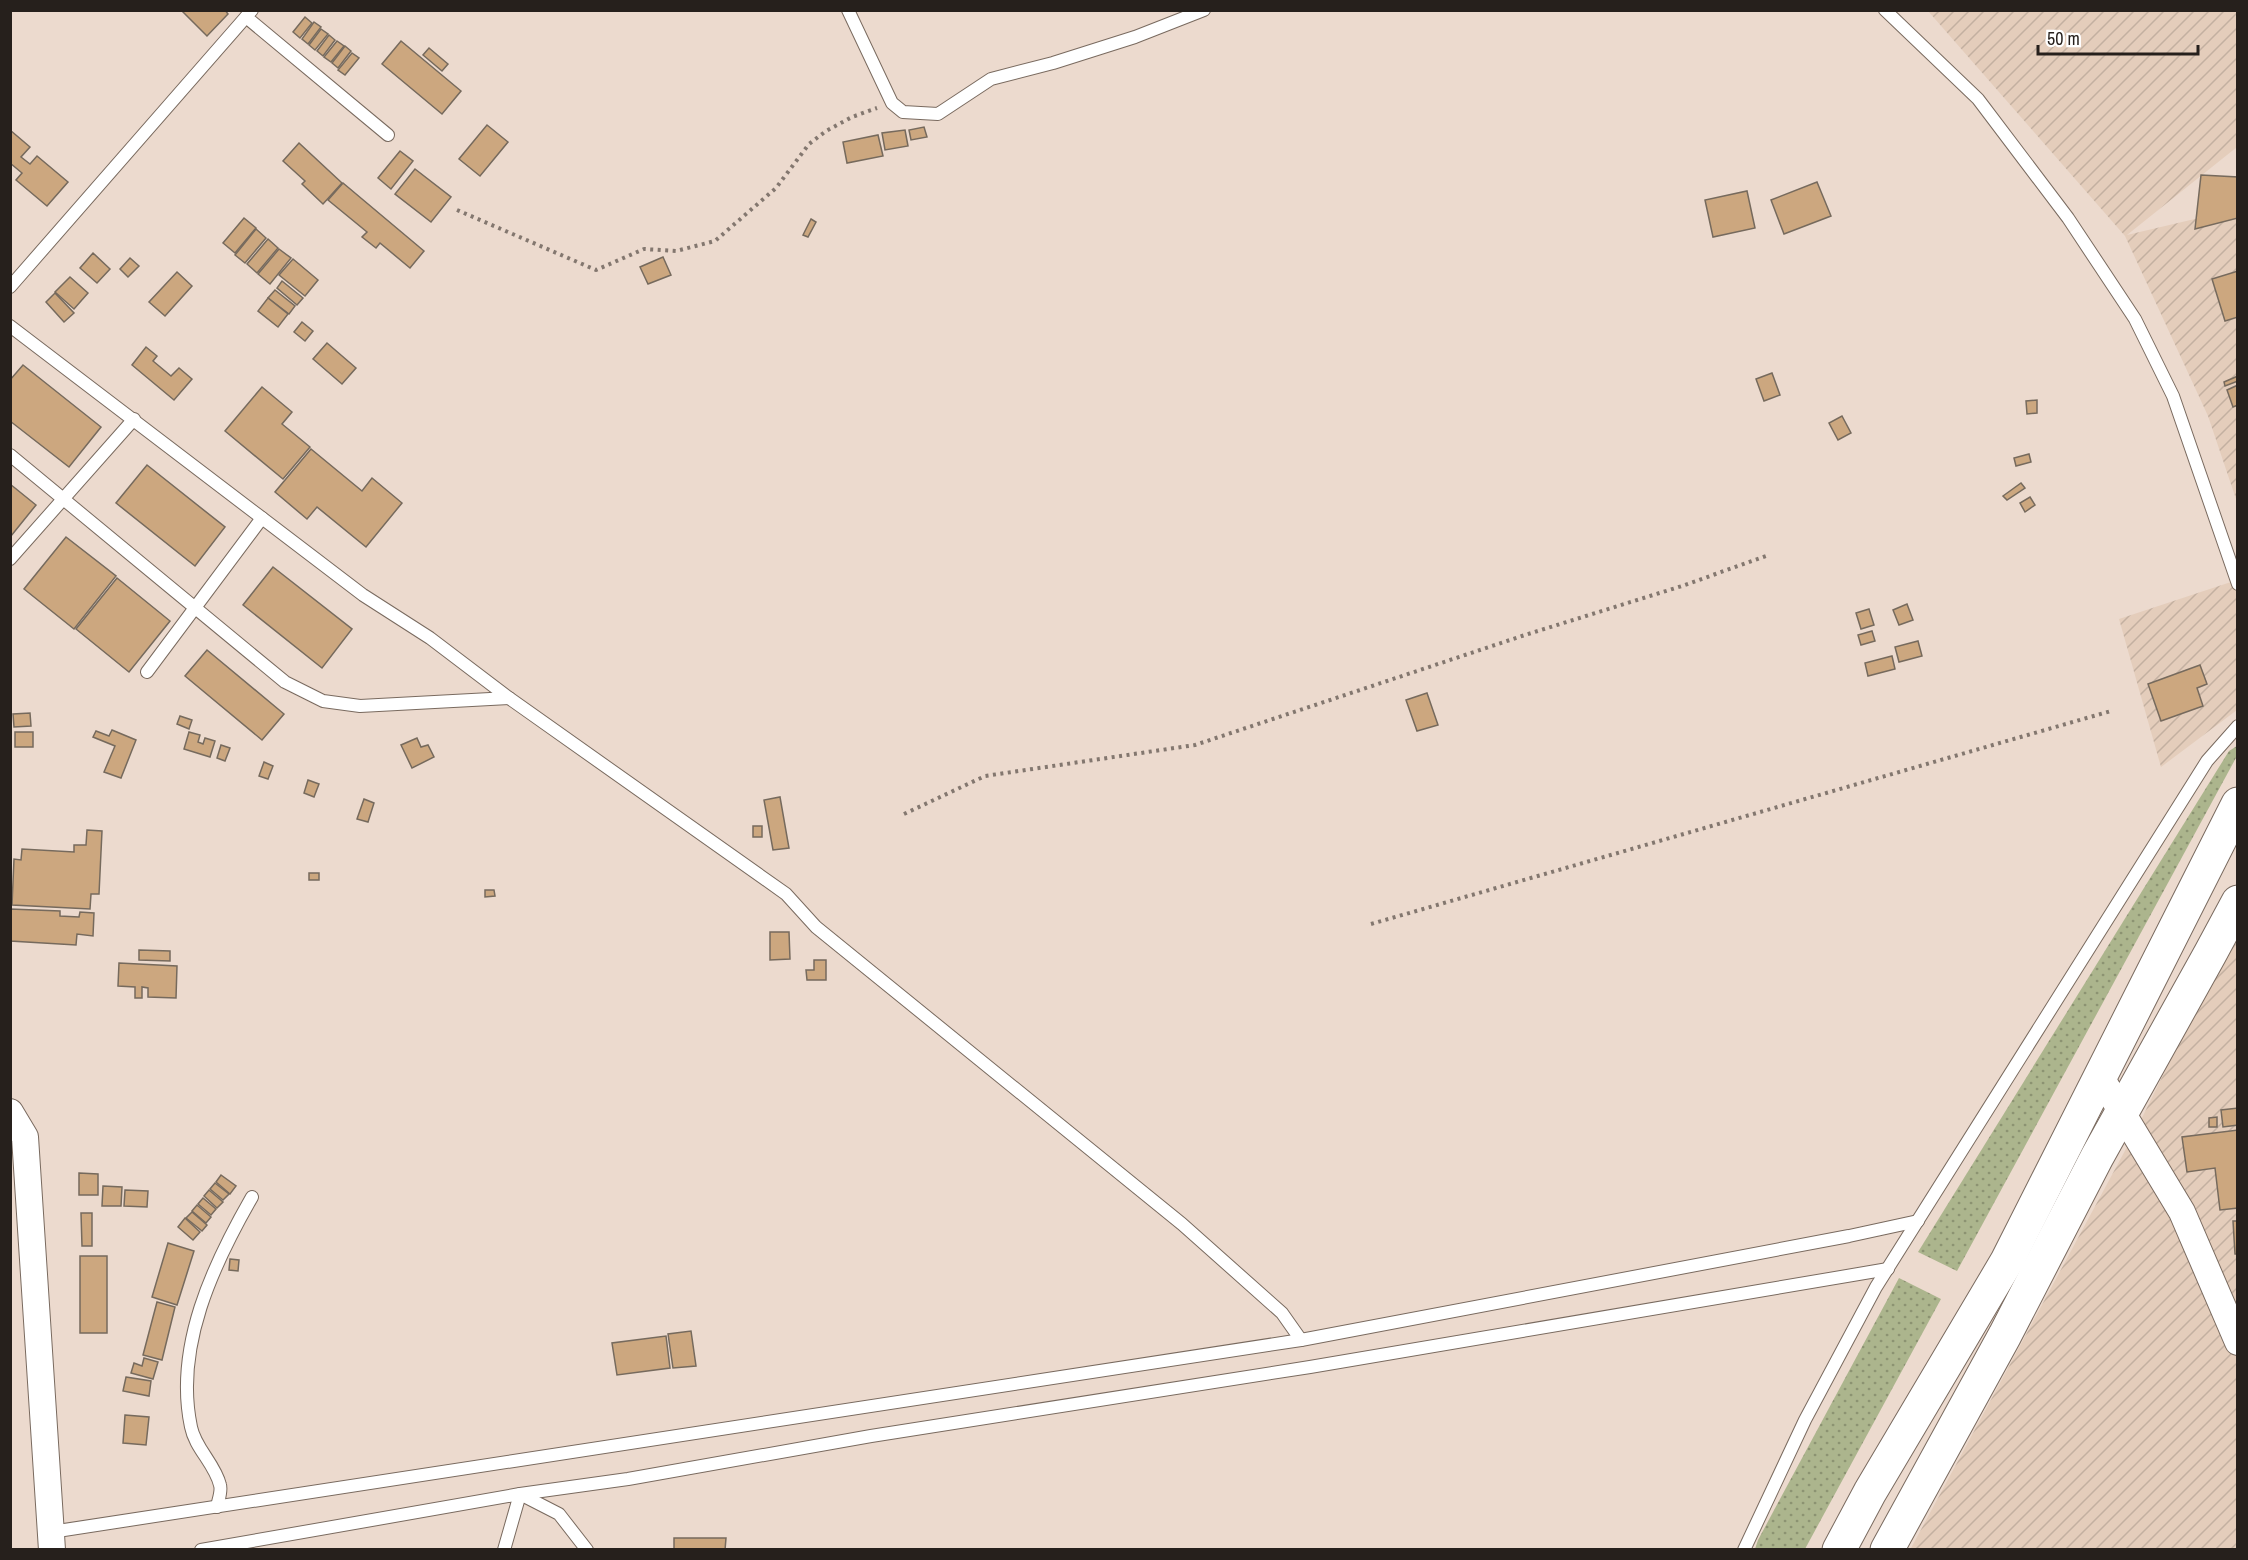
<svg xmlns="http://www.w3.org/2000/svg" width="2248" height="1560" font-family="'Archivo Narrow',sans-serif">
<style>
.industrial{fill:url(#industrial-furrows)}
.grass{fill:url(#grass-dots)}
.building{fill:#cca77f;stroke:#766a5d;stroke-width:1.5}
.lines{fill:none;stroke-linecap:round;stroke-linejoin:round}
.lane-casing{stroke:#796a5f;stroke-width:14}
.street-casing{stroke:#796a5f;stroke-width:28}
.secondary-casing{stroke:#796a5f;stroke-width:35}
.path{stroke:#83776f;stroke-width:4;stroke-dasharray:3 4.5;stroke-linecap:butt}
.lane{stroke:#fff;stroke-width:12}
.street{stroke:#fff;stroke-width:26}
.secondary{stroke:#fff;stroke-width:33}
</style>
<defs>
<pattern id="industrial-furrows" width="10" height="10" patternUnits="userSpaceOnUse" patternTransform="scale(1.5)"><rect width="10" height="10" fill="#e4cdbb"/><path d="M-1 1l2-2M0 10L10 0M9 11l2-2" fill="none" stroke="#c3b0a0"/></pattern>
<pattern id="grass-dots" width="8" height="8" patternUnits="userSpaceOnUse" patternTransform="scale(1.5)"><rect width="8" height="8" fill="#acb58d"/><path d="M2 2h.1M6 6h.1" fill="none" stroke="#8c9372" stroke-width="1.8" stroke-linecap="round"/></pattern>
</defs>
<rect width="100%" height="100%" fill="#ecdace"/>
<g class="industrial">
<polygon points="1928,11 2237,11 2237,147 2127,235 2237,209 2237,502 2208,416 2125,236"/>
<polygon points="2237,580 2237,710 2161,767 2119,619"/>
<polygon points="2237,925 2237,1549 1910,1550 2135,1132"/>
</g>
<g class="grass">
<polygon points="2237,746 2237,756 1957,1271 1918,1252 2229,751"/>
<polygon points="1899,1278 1941,1299 1805,1549 1755,1549 1758,1540"/>
</g>
<g class="building">
<polygon points="181,10 225,10 228,14 207,36"/>
<polygon points="305,17 312,23 300,38 293,32"/>
<polygon points="314,22 321,27 308,44 302,39"/>
<polygon points="321,29 328,34 315,50 309,45"/>
<polygon points="329,35 335,40 323,56 317,51"/>
<polygon points="337,41 344,46 331,62 324,57"/>
<polygon points="401,41 461,91 442,114 382,64"/>
<polygon points="345,46 351,51 338,68 332,63"/>
<polygon points="429,48 448,64 442,71 423,55"/>
<polygon points="352,53 359,58 345,75 338,70"/>
<polygon points="487,125 508,142 480,176 459,159"/>
<polygon points="924,127 927,137 911,140 909,130"/>
<polygon points="10,130 30,147 21,157 30,164 37,156 68,182 47,206 16,180 22,173 10,163"/>
<polygon points="905,130 908,146 885,150 882,133"/>
<polygon points="878,135 883,156 847,163 843,142"/>
<polygon points="299,143 342,183 323,204 302,184 305,181 283,161"/>
<polygon points="400,151 413,161 391,189 378,178"/>
<polygon points="415,169 451,197 431,222 395,194"/>
<polygon points="2201,175 2238,177 2238,218 2195,229"/>
<polygon points="1817,182 1831,216 1784,234 1771,200"/>
<polygon points="343,183 424,251 410,268 380,243 376,248 362,237 367,232 328,200"/>
<polygon points="1747,191 1755,228 1713,237 1705,200"/>
<polygon points="244,218 256,228 235,253 223,243"/>
<polygon points="811,219 816,222 808,237 803,235"/>
<polygon points="256,229 266,238 245,263 235,255"/>
<polygon points="268,239 278,248 257,273 247,264"/>
<polygon points="279,249 291,258 270,284 258,274"/>
<polygon points="93,253 110,269 97,283 80,268"/>
<polygon points="663,257 671,275 648,284 640,267"/>
<polygon points="130,258 139,266 128,277 120,269"/>
<polygon points="293,259 318,280 305,296 279,275"/>
<polygon points="2238,271 2238,317 2225,321 2212,279"/>
<polygon points="177,272 192,286 165,316 149,302"/>
<polygon points="70,277 88,293 74,309 55,292"/>
<polygon points="282,281 303,298 297,305 277,288"/>
<polygon points="275,290 295,306 289,314 268,298"/>
<polygon points="55,293 74,313 64,322 46,302"/>
<polygon points="268,298 288,314 278,327 258,311"/>
<polygon points="302,322 313,331 305,341 294,332"/>
<polygon points="327,343 356,368 342,384 313,359"/>
<polygon points="146,347 157,356 153,361 171,376 179,368 192,379 174,400 132,365"/>
<polygon points="23,365 101,427 69,467 10,421 10,380"/>
<polygon points="1772,373 1780,395 1764,401 1756,379"/>
<polygon points="2238,376 2238,381 2225,386 2224,382"/>
<polygon points="2238,385 2238,405 2233,407 2227,390"/>
<polygon points="262,387 292,412 282,424 310,447 283,479 225,431"/>
<polygon points="2037,400 2037,413 2027,414 2026,401"/>
<polygon points="1842,416 1851,433 1838,440 1829,423"/>
<polygon points="311,449 362,491 372,478 402,503 366,547 317,507 307,519 275,492"/>
<polygon points="2029,454 2031,462 2016,466 2014,458"/>
<polygon points="147,465 225,527 195,566 116,503"/>
<polygon points="2021,483 2025,488 2007,500 2003,496"/>
<polygon points="10,484 36,505 11,536 10,536"/>
<polygon points="2030,497 2035,505 2025,512 2020,503"/>
<polygon points="66,537 116,576 74,629 24,589"/>
<polygon points="273,567 352,629 322,668 243,605"/>
<polygon points="117,578 170,621 129,672 76,629"/>
<polygon points="1907,604 1913,620 1899,625 1893,610"/>
<polygon points="1869,609 1874,625 1861,629 1856,613"/>
<polygon points="1872,631 1875,641 1861,645 1858,635"/>
<polygon points="1918,641 1922,656 1899,662 1895,647"/>
<polygon points="207,650 284,714 262,740 185,676"/>
<polygon points="1892,656 1895,669 1868,676 1865,663"/>
<polygon points="2200,665 2207,684 2197,688 2203,706 2161,721 2148,684"/>
<polygon points="1427,693 1438,725 1417,731 1406,700"/>
<polygon points="30,713 31,726 14,727 13,714"/>
<polygon points="180,716 192,720 189,729 177,724"/>
<polygon points="112,730 136,740 121,778 104,772 115,746 93,737 96,731 109,736"/>
<rect x="15" y="732" width="18" height="15"/>
<polygon points="189,732 200,735 198,742 203,744 205,738 215,741 210,757 184,749"/>
<polygon points="417,738 421,747 428,745 434,757 412,768 401,745"/>
<polygon points="221,745 230,748 225,761 217,758"/>
<polygon points="264,762 273,766 268,779 259,776"/>
<polygon points="308,780 319,784 314,797 304,793"/>
<polygon points="780,797 789,848 773,850 764,800"/>
<polygon points="364,799 374,803 368,822 357,819"/>
<rect x="753" y="826" width="9" height="11"/>
<polygon points="87,830 102,831 99,894 91,894 90,909 12,905 14,859 21,860 22,849 74,852 74,845 86,845"/>
<rect x="309" y="873" width="10" height="7"/>
<polygon points="485,890 494,890 495,896 485,897"/>
<polygon points="10,909 60,911 60,916 79,917 80,912 94,913 93,936 77,934 76,945 10,941"/>
<polygon points="770,932 789,932 790,959 770,960"/>
<polygon points="139,950 170,951 170,961 139,960"/>
<polygon points="814,960 826,960 826,980 807,980 806,970 814,970"/>
<polygon points="119,963 177,966 176,998 148,997 148,988 142,987 142,998 135,998 135,987 118,986"/>
<polygon points="2238,1108 2238,1125 2223,1127 2221,1110"/>
<polygon points="2217,1117 2217,1127 2209,1127 2209,1118"/>
<polygon points="2238,1130 2238,1208 2220,1210 2215,1168 2187,1172 2182,1137"/>
<polygon points="79,1173 98,1174 98,1195 79,1195"/>
<polygon points="221,1175 236,1186 230,1194 216,1182"/>
<polygon points="215,1183 229,1194 223,1200 210,1189"/>
<polygon points="103,1186 122,1187 121,1206 102,1206"/>
<polygon points="125,1190 148,1191 147,1207 124,1206"/>
<polygon points="209,1190 223,1202 217,1208 204,1196"/>
<polygon points="203,1198 216,1209 211,1215 198,1204"/>
<polygon points="197,1205 211,1217 206,1223 192,1211"/>
<polygon points="192,1212 207,1225 202,1231 186,1218"/>
<polygon points="81,1213 92,1213 92,1246 82,1246"/>
<polygon points="185,1218 200,1232 193,1240 178,1227"/>
<polygon points="2233,1221 2238,1221 2238,1254 2235,1254"/>
<polygon points="168,1243 194,1251 177,1305 152,1297"/>
<rect x="80" y="1256" width="27" height="77"/>
<polygon points="230,1259 239,1260 238,1271 229,1270"/>
<polygon points="157,1302 175,1307 162,1360 143,1355"/>
<polygon points="691,1331 696,1366 673,1368 668,1334"/>
<polygon points="666,1336 670,1368 617,1375 612,1343"/>
<polygon points="144,1358 158,1362 153,1379 131,1373 134,1363 142,1366"/>
<polygon points="126,1377 151,1381 149,1396 123,1391"/>
<polygon points="125,1415 149,1417 146,1445 123,1443"/>
<polygon points="674,1538 726,1538 725,1550 674,1550"/>
</g>
<g class="lines">
<g class="lane-casing">
<g id="lane">
<polyline points="848,10 892,103 903,112 938,114 991,79 1053,63 1135,37 1204,10"/>
<polyline points="1885,10 1978,99 2068,218 2135,319 2173,396 2238,584"/>
<polyline points="246,17 388,135"/>
<polyline points="10,287 252,10"/>
<polyline points="10,326 363,595 430,638 509,698 786,894 816,927 1182,1224 1282,1313 1301,1340"/>
<polyline points="10,455 285,682 323,701 360,706 509,698"/>
<polyline points="10,559 134,419"/>
<polyline points="147,672 262,518"/>
<path d="M217,1507C218,1501 222,1491 220,1485C215,1464 195,1448 191,1427C174,1347 213,1265 252,1197"/>
<polyline points="51,1532 1301,1340 1849,1236 1918,1221"/>
<polyline points="201,1550 520,1494 628,1479 871,1436 1310,1367 1888,1269"/>
<polyline points="504,1550 520,1494 559,1514 587,1550"/>
<polyline points="1744,1550 1805,1420 1876,1287 2207,761 2238,726"/>
</g>
</g>
<g class="street-casing">
<g id="street">
<polyline points="2100,1076 2182,1212 2238,1342"/>
<polyline points="10,1112 25,1137 52,1550"/>
</g>
</g>
<g class="secondary-casing">
<g id="secondary">
<polyline points="1839,1550 1870,1492 2007,1261 2238,804"/>
<polyline points="1887,1550 2005,1335 2097,1157 2210,954 2238,902"/>
</g>
</g>
<g class="path">
<polyline points="457,210 596,270 644,249 676,251 715,241 776,188 809,144 826,131 852,117 877,108"/>
<polyline points="904,814 985,776 1195,745 1525,635 1682,586 1766,556"/>
<polyline points="1371,924 2111,711"/>
</g>
<use href="#lane" class="lane"/>
<use href="#street" class="street"/>
<use href="#secondary" class="secondary"/>
</g>
<rect width="2248" height="1560" fill="none" stroke="#26201c" stroke-width="24"/>
<path d="M2038 45v9h160v-9" fill="none" stroke="#26201c" stroke-width="3"/>
<text x="2047" y="45" font-size="18" fill="#26201c" stroke="#ffffff" stroke-width="4.5" paint-order="stroke">50 m</text>
</svg>
